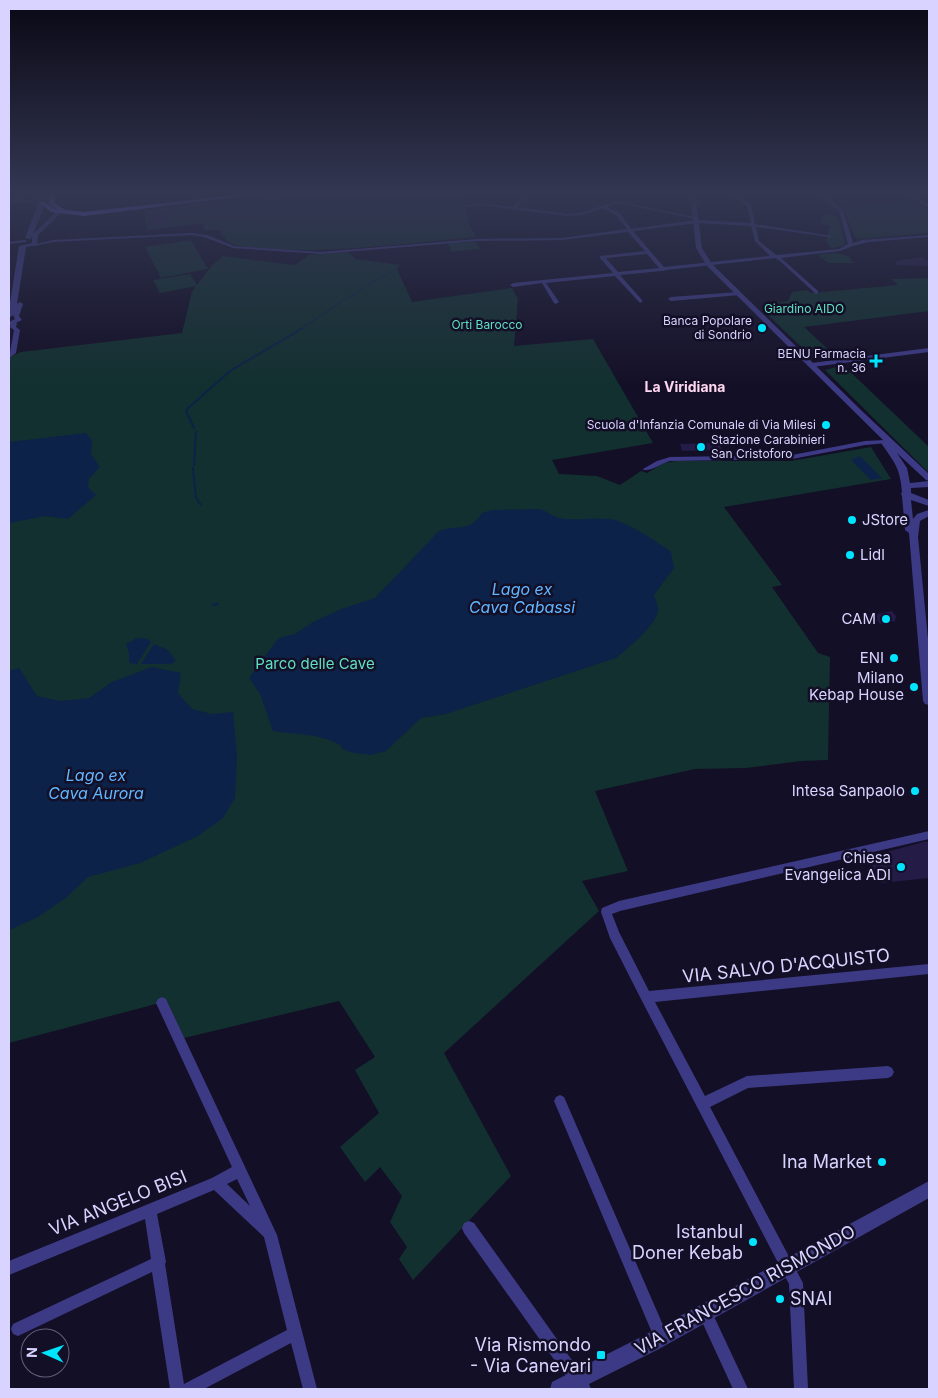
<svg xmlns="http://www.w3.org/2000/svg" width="938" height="1398" font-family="Inter,sans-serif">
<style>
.green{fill:#12302f}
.water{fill:#0c2248}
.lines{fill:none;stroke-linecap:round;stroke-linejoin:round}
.stream-far2{stroke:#0c2248;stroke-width:1}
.stream-far1{stroke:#0c2248;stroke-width:2}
.stream{stroke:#0c2248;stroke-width:2.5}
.building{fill:#241b47}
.minor{fill:#3d3a85;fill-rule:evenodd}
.tertiary{fill:#3d3a85;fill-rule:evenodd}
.secondary{fill:#6f6bff;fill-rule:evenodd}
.poi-dot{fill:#00e5ff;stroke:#130f26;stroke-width:2}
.labels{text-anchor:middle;stroke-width:5;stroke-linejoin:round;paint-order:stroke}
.far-park-label{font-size:12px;fill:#5fe0c0;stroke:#130f26}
.far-poi-label{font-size:12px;fill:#d9d4ff;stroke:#130f26;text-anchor:end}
.far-neighbourhood-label{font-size:14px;font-weight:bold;fill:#ffd6f0;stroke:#130f26}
.poi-label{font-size:15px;fill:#d9d4ff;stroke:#130f26;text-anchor:end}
.park-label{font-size:15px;fill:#5fe0c0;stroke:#130f26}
.water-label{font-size:16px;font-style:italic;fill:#62b6ff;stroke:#130f26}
.near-street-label{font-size:18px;fill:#d9d4ff;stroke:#130f26}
.near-poi-label{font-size:18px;fill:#d9d4ff;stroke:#130f26;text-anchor:end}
</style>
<rect width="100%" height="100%" fill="#130f26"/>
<g class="green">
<path d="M299,192H456L468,212L467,220L476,237C396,244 315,257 235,245L227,241L219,230H205L202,223L147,230L145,210Z"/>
<polygon points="913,200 929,211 929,233 859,239 855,237 843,207"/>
<polygon points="823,214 837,216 845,242 842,246 831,248 826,241 830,226 821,224"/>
<polygon points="191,240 208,269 161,278 145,247"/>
<polygon points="476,242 480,249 451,252 448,243"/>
<polygon points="348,252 356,259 400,265 397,269 412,302 512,288 518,299 514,346 593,339 653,443 552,460 559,474 597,476 620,485 641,471 647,473 664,463 677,461 791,461 871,447 891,479 724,507 782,585 772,587 818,653 830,657 828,760 801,761 746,768 695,769 595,791 628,871 582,881 599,911 444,1053 511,1176 413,1280 399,1259 407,1247 390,1222 402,1196 380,1167 365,1182 340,1147 379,1113 355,1070 375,1057 339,1001 184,1038 167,1001 9,1043 9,357 21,352 182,333 192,292 196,286 160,293 153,280 190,274 197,285 212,265 223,256 295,265 309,255"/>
<polygon points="835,253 848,256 854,263 829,263 817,255"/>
<polygon points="929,278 929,311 804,327 836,357 814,359 767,314 783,312 774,303 788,301 792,292 807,290 811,293 898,285 891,279"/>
<polygon points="843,365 929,447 929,473 825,370"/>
</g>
<g class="water">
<polygon points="86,433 92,440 91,454 100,467 89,479 88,487 96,495 68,519 45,516 9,523 9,442"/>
<polygon points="860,456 882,478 871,480 851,460"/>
<path d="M538,509C547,510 551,516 559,518C575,521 593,517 610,519C626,521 658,542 671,552L674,568L654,595C655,599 659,606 658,610C657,625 627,649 616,658L446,714L421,718L386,751L371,755L354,753L342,749L341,745C317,733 298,735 273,731L260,694L249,678L277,640L282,637L295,634L313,622L341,609L375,598L439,531C459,524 469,533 482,513L492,510Z"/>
<polygon points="137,638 148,639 151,642 137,664 129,663 129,653 126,644"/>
<polygon points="154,644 168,650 176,661 171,664 141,664"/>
<polygon points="152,667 181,673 178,693 192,709 212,714 233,712 237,757 235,798 223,818 198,836 140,863 88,877 67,897 38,917 9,930 9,671 19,668 37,696 60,701 89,698 112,682"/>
</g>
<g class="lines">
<g class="stream-far2">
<polyline points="349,297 396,269"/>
<polyline points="301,329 347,298"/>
</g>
<g class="stream-far1">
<polyline points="194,428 186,411 187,409 230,371 303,328"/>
<polyline points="194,465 196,432"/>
<polyline points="193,468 196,498 201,505"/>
</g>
<polyline class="stream" points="213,605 217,604"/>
</g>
<g class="building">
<polygon points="168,213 170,224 150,226 147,215"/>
<polygon points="922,257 929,262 929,266 896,265 896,261"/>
<polygon points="719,443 722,450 682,451 680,444"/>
<polygon points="892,611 896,616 895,621 880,624 873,615"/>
<polygon points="927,841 929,844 929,878 881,883 868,857"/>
</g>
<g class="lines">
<g class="minor">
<polygon points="20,192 24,192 18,200 42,199 44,200 9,203 9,201 13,200"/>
<path d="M526,192H530L517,207L567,214L580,213L617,201L698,218L696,219L617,203L607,207L620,213L631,229L696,220L751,223L747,206L729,192H733L751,204L755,224L832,236L830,237L756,227L759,241L776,255L839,249L848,244L839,211L815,192H819L843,210L853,243L862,240L929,235V237L869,242L853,246L840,251L781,258L818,291V293L816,294L780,261L775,258L666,270L664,271H662L620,275L642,300V302L640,303L615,276L546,283L559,302L556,304L554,303L542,283L513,287L510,285L513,283L613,273L600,258V256L645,251L628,232L562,240L477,241L321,254L233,248L204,237L192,235L53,242L34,246L32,245L53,240L192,233L207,235L234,246L321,252L477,239L562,238L627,229L616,215L603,208L581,215L567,216L481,205L464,207L462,206L481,203L513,207ZM698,223L751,226L755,241L770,256L664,267L633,231ZM647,254L659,268L618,272L606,258Z"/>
<polygon points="904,192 908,192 929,205 929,208"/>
<polygon points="24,240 26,240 26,242 9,244 9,242"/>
<polygon points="738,292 741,294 740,295 671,301 668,299 671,297"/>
<polygon points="14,321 17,323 16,327 20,330 16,353 9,358 14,330 10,327 11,323"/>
<polygon points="929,348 929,352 812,367 809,365 812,363"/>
<path d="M885,440L887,441V443L865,445L792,459L670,461C662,463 652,471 644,470L643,469L657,461L670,457L792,455L865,441Z"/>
<polygon points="929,831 929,839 620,911 612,914 619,932 649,991 929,964 929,974 655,1002 705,1096 747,1076 888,1066 892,1068 894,1072 892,1076 888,1078 748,1088 710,1107 803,1283 808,1389 794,1389 789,1284 642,1001 610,938 601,912 602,908 619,901"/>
<path d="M162,997L166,999L277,1235L317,1389H303L291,1343L204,1389H170L152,1272L18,1336L13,1334L11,1329L13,1324L151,1259L145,1219L9,1275V1261L212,1178L232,1167L156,1003L158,999ZM237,1179L250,1206L227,1184ZM214,1190L264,1237L287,1330L184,1384L165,1264L166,1262L157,1214Z"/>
<polygon points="560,1095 564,1097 666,1332 668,1337 666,1342 661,1344 656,1342 554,1101 556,1097"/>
<polygon points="469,1221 474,1223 589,1384 591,1389 575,1389 464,1233 462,1228 464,1223"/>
<polygon points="705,1306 710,1308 748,1389 733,1389 698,1313 700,1308"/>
</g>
<g class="tertiary">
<path d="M690,192H695L702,248L712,264L863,412L929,474V481L926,480L897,453L907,468L910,483L929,481V487L911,488V493L929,500V506L911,500L913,519L917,514L929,510V516L920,521L918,537L929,649V705L925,704L923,701L909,533L905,530L902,496L901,494L902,492C900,468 895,463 881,443L884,441L707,266L696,248Z"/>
<polygon points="39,201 44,202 41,215 33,234 57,211 62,212 38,235 37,245 26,247 17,304 20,302 23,304 19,316 22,320 9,326 9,322 15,319 13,315 9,318 9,309 19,246 32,243 32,236 30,239 25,238"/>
<polygon points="929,1181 929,1198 657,1350 579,1389 550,1389 552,1382 643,1336"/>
</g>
<polygon class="secondary" points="48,192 54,192 55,203 65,210 84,212 262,192 277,192 84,216 51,212 38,202 43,201 55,209 57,209 49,204"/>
</g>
<linearGradient id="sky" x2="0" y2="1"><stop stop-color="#0a0815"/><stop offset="0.5" stop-color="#333752"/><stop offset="1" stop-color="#333752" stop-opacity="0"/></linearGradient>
<rect width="938" height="387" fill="url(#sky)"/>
<g class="poi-dot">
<circle cx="762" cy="328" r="5"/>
<path d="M873.5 353.5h5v5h5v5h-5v5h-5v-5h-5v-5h5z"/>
<circle cx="826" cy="425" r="5"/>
<circle cx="701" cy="447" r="5"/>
<circle cx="852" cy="520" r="5"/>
<circle cx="850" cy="555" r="5"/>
<circle cx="886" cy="619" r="5"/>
<circle cx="894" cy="658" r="5"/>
<circle cx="914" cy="687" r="5"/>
<circle cx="915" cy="791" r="5"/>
<circle cx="901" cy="867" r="5"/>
<circle cx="882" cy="1162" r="5"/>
<circle cx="753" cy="1242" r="5"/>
<circle cx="780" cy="1299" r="5"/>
<rect x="596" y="1350" width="10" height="10" rx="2.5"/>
</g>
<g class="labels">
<g class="far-park-label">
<text x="804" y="313">Giardino AIDO</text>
<text x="487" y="329">Orti Barocco</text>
</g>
<g class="far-poi-label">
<text x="752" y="325">Banca Popolare<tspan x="752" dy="14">di Sondrio</tspan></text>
<text x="866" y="358">BENU Farmacia<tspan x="866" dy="14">n. 36</tspan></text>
<text x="816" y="429">Scuola d'Infanzia Comunale di Via Milesi</text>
<text x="711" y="444" text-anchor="start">Stazione Carabinieri<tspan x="711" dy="14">San Cristoforo</tspan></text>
</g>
<g class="far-neighbourhood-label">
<text x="685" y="392">La Viridiana</text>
</g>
<g class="poi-label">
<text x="862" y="525" text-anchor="start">JStore</text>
<text x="860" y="560" text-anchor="start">Lidl</text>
<text x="876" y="624">CAM</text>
<text x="884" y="663">ENI</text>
<text x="904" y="683">Milano<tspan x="904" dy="17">Kebap House</tspan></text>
<text x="905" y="796">Intesa Sanpaolo</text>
<text x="891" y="863">Chiesa<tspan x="891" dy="17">Evangelica ADI</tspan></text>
</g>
<g class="park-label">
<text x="315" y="669">Parco delle Cave</text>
</g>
<g class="water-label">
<text x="522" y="595">Lago ex<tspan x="522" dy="18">Cava Cabassi</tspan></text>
<text x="96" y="781">Lago ex<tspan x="96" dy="18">Cava Aurora</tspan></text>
</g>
<g class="near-street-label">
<text transform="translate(786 966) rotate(-6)" y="6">VIA SALVO D'ACQUISTO</text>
<text transform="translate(118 1203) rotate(-22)" y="6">VIA ANGELO BISI</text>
<text transform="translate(745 1290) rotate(-29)" y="6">VIA FRANCESCO RISMONDO</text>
</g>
<g class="near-poi-label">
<text x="872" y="1168">Ina Market</text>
<text x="743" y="1238">Istanbul<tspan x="743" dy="21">Doner Kebab</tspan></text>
<text x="790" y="1305" text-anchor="start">SNAI</text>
<text x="591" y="1351">Via Rismondo<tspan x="591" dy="21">- Via Canevari</tspan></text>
</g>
</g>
<rect width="938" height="1398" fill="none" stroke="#d9d4ff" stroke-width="20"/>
<g transform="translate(45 1353) rotate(272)"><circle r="24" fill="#130f26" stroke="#625e7d"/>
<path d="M0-4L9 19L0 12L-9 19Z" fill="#00e5ff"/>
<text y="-8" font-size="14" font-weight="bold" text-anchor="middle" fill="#d9d4ff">N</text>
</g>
</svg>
